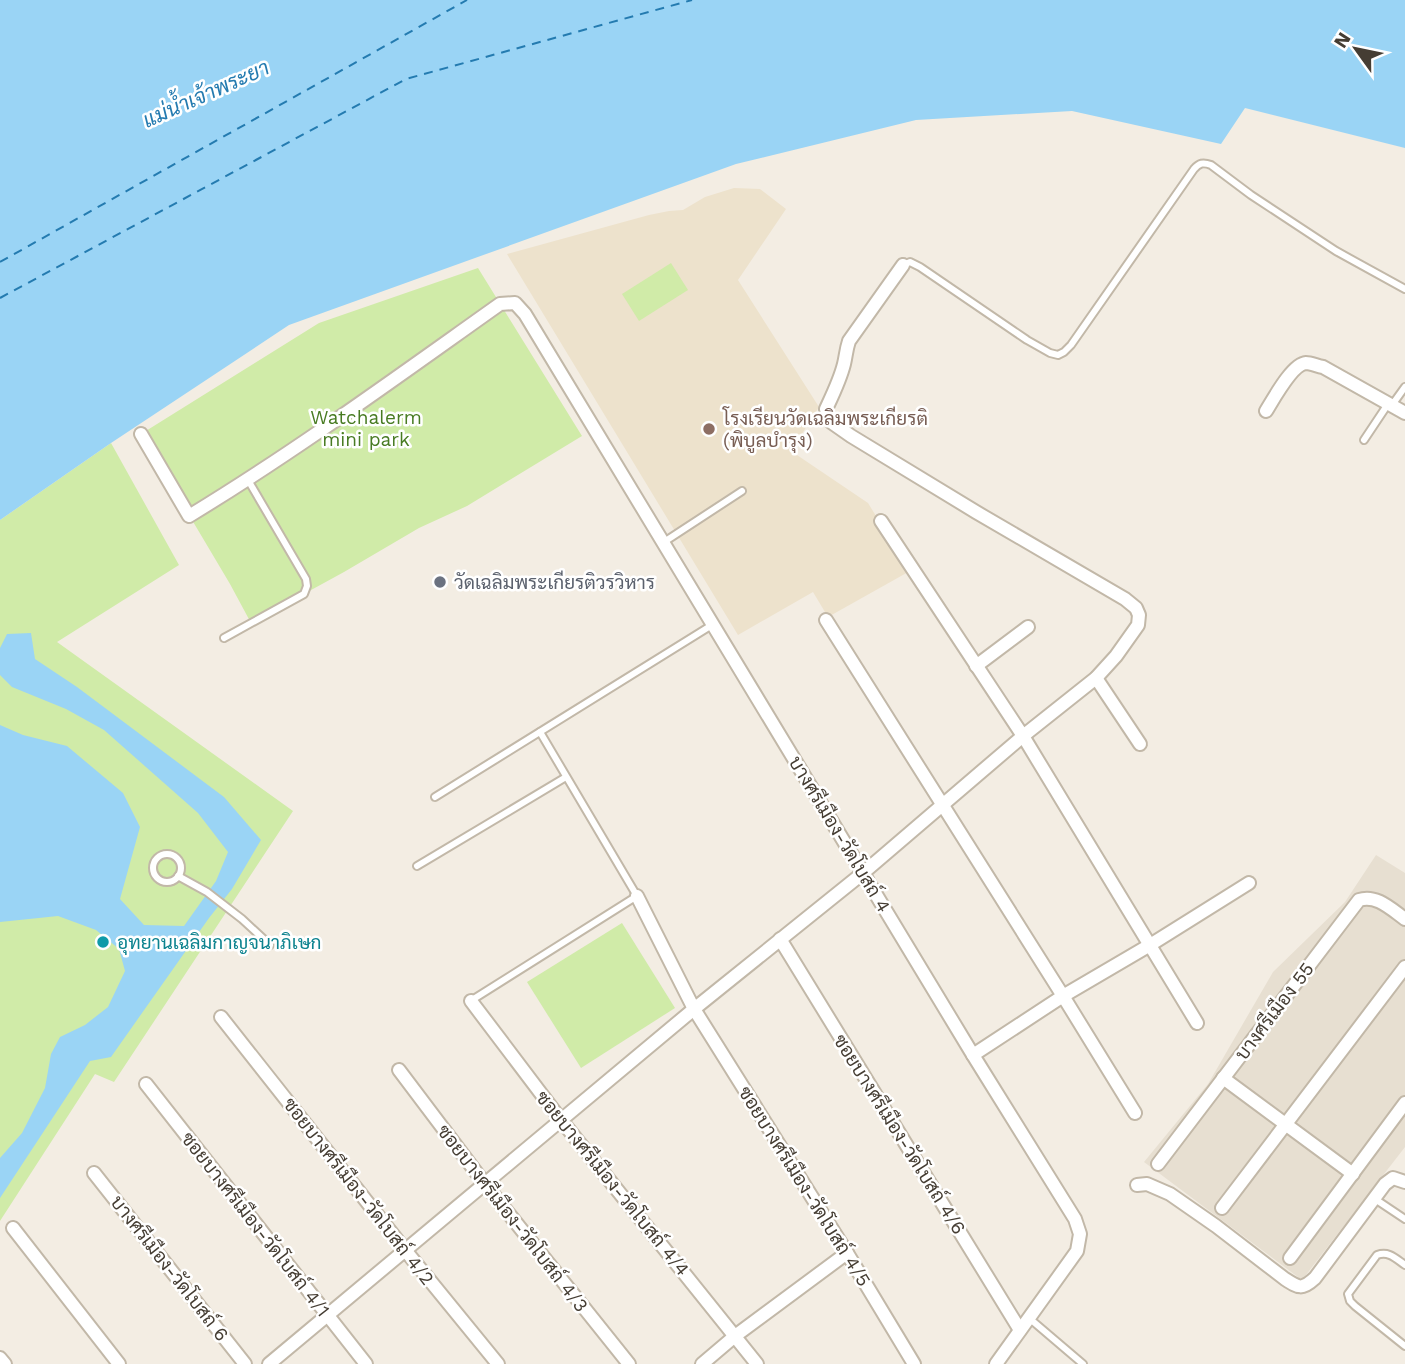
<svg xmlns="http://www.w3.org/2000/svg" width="1405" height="1364" font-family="'Work Sans',Sarabun,sans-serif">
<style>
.residential{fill:#e7dfd1}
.education{fill:#ede2cc}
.green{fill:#d0eba8}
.water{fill:#9ad4f5}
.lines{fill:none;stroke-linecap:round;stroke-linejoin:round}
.ferry{stroke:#247bb0;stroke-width:2;stroke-dasharray:9 7;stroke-linecap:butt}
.service-casing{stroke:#c2b8a8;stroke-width:10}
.minor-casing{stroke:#c2b8a8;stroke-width:16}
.service{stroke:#fff;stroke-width:6}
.minor{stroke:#fff;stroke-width:12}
.education-dot{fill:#8d6e63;stroke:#fff;stroke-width:2.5}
.worship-dot{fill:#6b7280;stroke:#fff;stroke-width:2.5}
.culture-dot{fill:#0f9aa8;stroke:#fff;stroke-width:2.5}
.labels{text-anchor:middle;stroke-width:5;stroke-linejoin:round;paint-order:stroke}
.park-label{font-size:19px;fill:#487b22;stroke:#fff}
.education-label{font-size:19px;fill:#785e54;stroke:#fff;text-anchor:start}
.worship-label{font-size:19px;fill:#5b616d;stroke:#fff;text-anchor:start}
.street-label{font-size:19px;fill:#453d33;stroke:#fff}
.culture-label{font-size:19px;fill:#0d838f;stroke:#fff;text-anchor:start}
.water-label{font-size:21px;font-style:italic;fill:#247bb0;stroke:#fff}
</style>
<rect width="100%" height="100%" fill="#f3ede3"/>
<polygon class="residential" points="1376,855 1405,873 1405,1147 1302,1280 1144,1162 1208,1084 1273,972 1345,902"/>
<polygon class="education" points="734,188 760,189 786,209 738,280 819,407 791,451 868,503 910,571 828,617 813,592 738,635 507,254 649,215 669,211 683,210 705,197"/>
<g class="green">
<polygon points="671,263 688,290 639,321 622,294"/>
<polygon points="478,268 582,436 467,506 419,528 344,572 251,623 230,584 141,434 319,323"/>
<polygon points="111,443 179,565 57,642 293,811 114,1082 95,1074 0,1221 0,520"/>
<polygon points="622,923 675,1008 581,1068 527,982"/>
</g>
<g class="water">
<polygon points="0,0 1405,0 1405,148 1245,108 1221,144 1072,111 916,120 736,164 289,325 111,443 0,520"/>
<polygon points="31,633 35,659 77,687 224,797 261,840 232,889 209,918 111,1057 90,1061 0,1198 0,1158 22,1133 45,1088 51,1054 60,1037 85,1025 108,1007 125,971 119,949 96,930 58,916 0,922 0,725 23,735 67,746 123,793 140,827 120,899 144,925 184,926 216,881 228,852 198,813 104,730 66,709 12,687 0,675 0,648 7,634"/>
</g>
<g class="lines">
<g class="ferry">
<polyline points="0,262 467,0"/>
<polyline points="0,298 406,79 692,0"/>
</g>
<g class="service-casing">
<g id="service">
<path d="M903,265L910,262L920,267L1027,340L1050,353L1058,355L1064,352L1071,345L1194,169C1199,163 1203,162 1211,165L1251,195L1336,251L1405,289"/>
<polyline points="1392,405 1405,387"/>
<polyline points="1364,440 1388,404"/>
<polyline points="664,542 742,491"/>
<polyline points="224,638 304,594 307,586 306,579 248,480"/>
<polyline points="435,797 712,625"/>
<circle cx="167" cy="868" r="14"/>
<polyline points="417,866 566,777"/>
<polyline points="178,876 207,892 242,919 270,945"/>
<polyline points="472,1000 637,896 540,732"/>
<polyline points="1375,1199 1405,1219"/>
<path d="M1405,1265C1395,1258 1389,1251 1377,1255L1348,1294L1350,1301L1355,1306L1405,1346"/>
<polyline points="1029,1318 1083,1364"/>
</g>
</g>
<g class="minor-casing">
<g id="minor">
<path d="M1266,411C1273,400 1292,364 1306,363C1311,363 1317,366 1323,367L1405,413"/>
<path d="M141,434L189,516C296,451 397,377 500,304L515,303L525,314L973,1055L1075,1219L1080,1234L1077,1251L996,1364"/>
<polyline points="881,521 1023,736 1197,1023"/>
<polyline points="826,620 1063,996 1135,1113"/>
<polyline points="976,666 1028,627"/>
<polyline points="1096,678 1140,744"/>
<polyline points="637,896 694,1009 847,1253 914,1364"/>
<polyline points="780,939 1020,1330"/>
<polyline points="471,1001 561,1120 757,1364"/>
<polyline points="221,1017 405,1250 498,1364"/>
<polyline points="973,1055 1063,996 1150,945 1249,883"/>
<polyline points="399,1070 485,1184 629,1364"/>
<polyline points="1223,1078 1353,1174"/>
<polyline points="146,1084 366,1364"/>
<path d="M1158,1164L1359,900C1376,894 1391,909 1405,919"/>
<polyline points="94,1173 245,1364"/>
<path d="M1137,1185L1147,1184L1170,1194L1216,1226L1285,1279C1299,1288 1302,1290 1315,1278L1385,1184L1393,1178L1405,1182"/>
<polyline points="1222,1208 1405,967"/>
<polyline points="13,1228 119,1364"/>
<polyline points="1290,1258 1405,1103"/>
<polyline points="0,1358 5,1364"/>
<path d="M269,1364L694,1009L863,873L1023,736L1096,678L1116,656L1138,625L1139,615L1136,608L1125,599L976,512L851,436L831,422L826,409C833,394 840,380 844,364C846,356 846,350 849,341L903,265"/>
<polyline points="702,1364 735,1336 847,1253"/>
</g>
</g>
<use href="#service" class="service"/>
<use href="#minor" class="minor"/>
</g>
<circle class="education-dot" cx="709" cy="429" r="7"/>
<circle class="worship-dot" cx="440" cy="582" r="7"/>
<circle class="culture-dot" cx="103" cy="942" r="7"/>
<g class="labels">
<g class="park-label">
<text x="366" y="424">Watchalerm<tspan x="366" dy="22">mini park</tspan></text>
</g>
<g class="education-label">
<text x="723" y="425">โรงเรียนวัดเฉลิมพระเกียรติ<tspan x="723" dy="22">(พิบูลบำรุง)</tspan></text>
</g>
<g class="worship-label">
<text x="454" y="589">วัดเฉลิมพระเกียรติวรวิหาร</text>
</g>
<g class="street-label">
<text transform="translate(840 834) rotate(59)" y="7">บางศรีเมือง-วัดโบสถ์ 4</text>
<text transform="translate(1274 1011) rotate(-53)" y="7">บางศรีเมือง 55</text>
<text transform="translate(900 1134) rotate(58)" y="7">ซอยบางศรีเมือง-วัดโบสถ์ 4/6</text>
<text transform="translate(613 1183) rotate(51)" y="7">ซอยบางศรีเมือง-วัดโบสถ์ 4/4</text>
<text transform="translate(805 1186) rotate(58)" y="7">ซอยบางศรีเมือง-วัดโบสถ์ 4/5</text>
<text transform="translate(359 1191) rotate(52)" y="7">ซอยบางศรีเมือง-วัดโบสถ์ 4/2</text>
<text transform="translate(513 1218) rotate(52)" y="7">ซอยบางศรีเมือง-วัดโบสถ์ 4/3</text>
<text transform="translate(256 1224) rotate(52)" y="7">ซอยบางศรีเมือง-วัดโบสถ์ 4/1</text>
<text transform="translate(170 1268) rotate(52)" y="7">บางศรีเมือง-วัดโบสถ์ 6</text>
</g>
<g class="culture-label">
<text x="117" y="949">อุทยานเฉลิมกาญจนาภิเษก</text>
</g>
<g class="water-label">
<text transform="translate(206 94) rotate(-24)" y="7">แม่น้ำเจ้าพระยา</text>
</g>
</g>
<g transform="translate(1356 49) rotate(303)" stroke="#ffffff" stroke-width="5" paint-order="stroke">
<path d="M0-5L12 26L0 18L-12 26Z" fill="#453d33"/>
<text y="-10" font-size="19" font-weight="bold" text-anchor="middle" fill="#453d33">N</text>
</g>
</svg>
